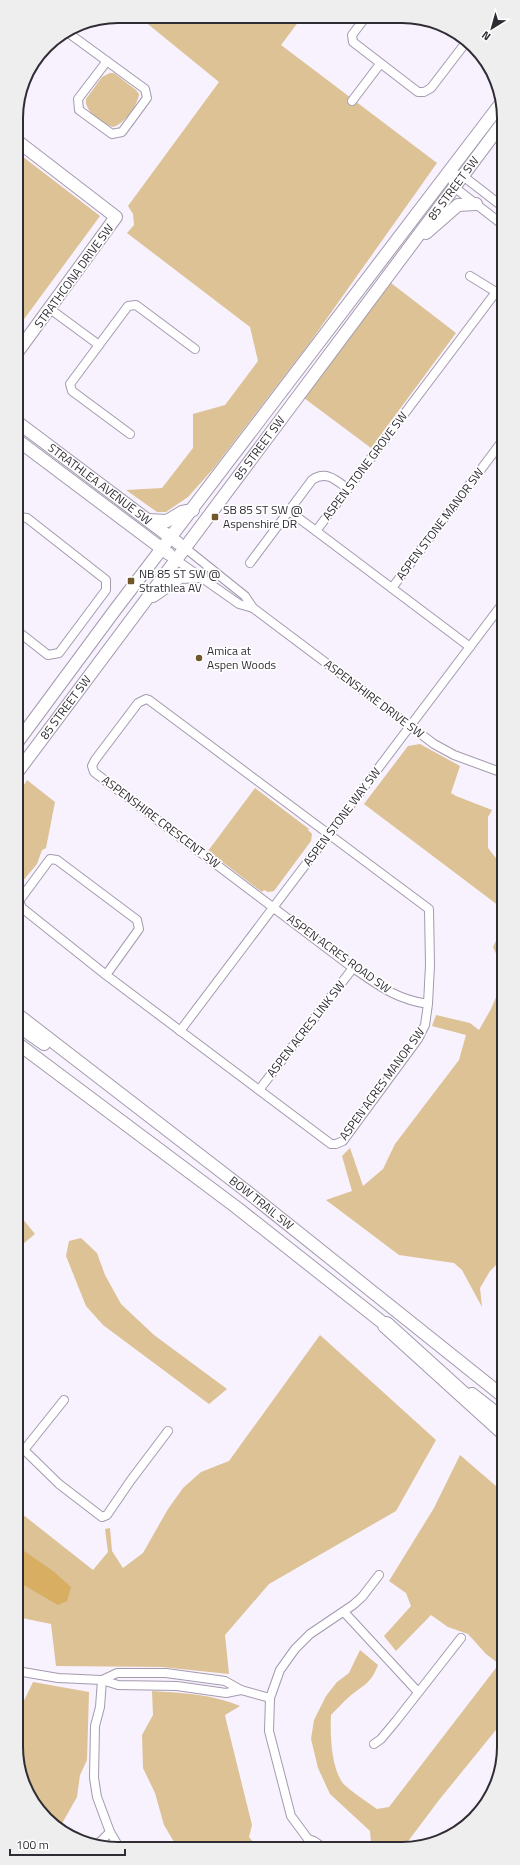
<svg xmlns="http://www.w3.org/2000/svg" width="520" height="1865" font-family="'Titillium Web',sans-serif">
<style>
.green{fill:#dcc295}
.water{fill:#d8ae62}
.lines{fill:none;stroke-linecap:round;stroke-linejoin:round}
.street-casing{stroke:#a49aae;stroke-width:10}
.secondary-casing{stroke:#a49aae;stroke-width:14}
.highway-casing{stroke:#a49aae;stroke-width:18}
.street{stroke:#fff;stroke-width:8}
.secondary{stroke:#fff;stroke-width:12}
.highway{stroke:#fff;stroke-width:16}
.poi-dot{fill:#715729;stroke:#fff;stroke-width:1.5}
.labels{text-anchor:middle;stroke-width:3.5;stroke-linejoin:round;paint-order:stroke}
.street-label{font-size:12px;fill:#302c34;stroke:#fff}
.poi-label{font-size:12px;fill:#302c34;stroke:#fff;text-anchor:start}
.rim{fill:none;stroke:#302c34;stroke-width:2}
</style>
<rect width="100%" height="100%" fill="#f8f1fe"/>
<g class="green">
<polygon points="138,16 302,17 281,45 437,163 308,345 213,469 188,497 166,512 157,512 126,490 162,488 193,448 193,414 225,405 258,361 250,327 127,233 134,225 133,214 128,206 219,82"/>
<path d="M110,73H114L136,90L139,94C138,105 124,124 113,127C102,124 84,111 86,99L102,77Z"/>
<polygon points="18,153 100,216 16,330 16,156"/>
<polygon points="391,283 456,333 371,448 304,398"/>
<polygon points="420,744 460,766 451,793 456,796 492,810 488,817 488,848 503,867 503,909 364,804 408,746"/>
<polygon points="27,780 55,802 46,848 42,850 37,864 17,888 16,798"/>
<polygon points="255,788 309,829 308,830 312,834 311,841 274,891 268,892 264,890 262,892 208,851"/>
<polygon points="503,926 503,974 497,969 500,962 493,947"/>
<polygon points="503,981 504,1257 490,1271 480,1288 482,1307 462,1270 454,1263 399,1255 326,1200 352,1191 342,1156 350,1148 363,1186 383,1169 395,1144 459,1060 466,1035 432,1026 436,1015 470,1023 479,1030 491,1009"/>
<polygon points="17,1212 35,1234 17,1249"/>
<polygon points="81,1238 97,1253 105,1275 121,1304 154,1335 227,1389 209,1404 103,1325 86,1306 66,1256 69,1241"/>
<polygon points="320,1335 436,1440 396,1511 269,1584 225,1635 229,1674 162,1667 56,1666 51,1624 17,1617 17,1510 93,1570 108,1552 105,1529 110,1528 112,1551 123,1568 143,1553 168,1509 183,1488 201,1472 229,1461"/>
<path d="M460,1455L504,1493V1720L439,1800L403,1848H368L371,1843L370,1831L330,1794L318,1768L311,1739L314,1720L326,1696L337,1682L349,1673L360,1650L378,1665C371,1684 363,1685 349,1697C343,1702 337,1709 331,1715C330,1733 331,1766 342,1782C347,1789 369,1803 377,1809L389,1807L499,1664L486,1654L468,1634L448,1627L431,1615L396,1651L384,1636L411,1606L406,1593L389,1581L434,1508Z"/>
<polygon points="33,1682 89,1692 87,1760 80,1775 77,1797 60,1827 46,1819 27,1792 17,1761 17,1715"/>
<path d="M152,1691C183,1693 212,1694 240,1706L225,1715L226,1720L252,1825L249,1837L258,1848L177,1847L164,1825L155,1793L143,1768L142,1735L153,1715Z"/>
</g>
<polygon class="water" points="17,1546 53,1571 71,1587 67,1601 58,1605 17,1581"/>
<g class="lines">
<g class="street-casing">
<g id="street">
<polyline points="365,18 352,35 353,42 418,92 424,92 431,88 467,41"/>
<polyline points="67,32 145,89 147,98 122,132 112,134 79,110 78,99 107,61"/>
<polyline points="352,101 380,64"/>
<polyline points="450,173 454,187 503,225"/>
<polyline points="450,173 463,176 503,207"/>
<polyline points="470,276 496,292"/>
<polyline points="50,309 99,345"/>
<polyline points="130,434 72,391 70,384 128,306 136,305 195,349"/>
<polyline points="289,511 316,531"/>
<polyline points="16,519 19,517 27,518 106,580 106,590 59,653 48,655 16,630"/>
<polyline points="184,547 245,596 253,608"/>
<polyline points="175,559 239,604 253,608 434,744 454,755 503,773"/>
<path d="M250,563L312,480C326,470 336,480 348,489"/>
<polyline points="392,588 503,440"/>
<polyline points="470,647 316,531 496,292 503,296"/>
<path d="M106,975L139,929L137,920L57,860L50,859L19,901L22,908L106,975L331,1144H336L343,1141L418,1039L425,1025L428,1004L430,965L429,909L149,700L146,699L138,703L95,760L92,766L94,772L353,968C380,986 395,999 428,1004"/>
<polyline points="180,1031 503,603"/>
<polyline points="259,1090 353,968"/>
<polyline points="17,1443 59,1484 102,1517 107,1515 131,1480 168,1431"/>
<polyline points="24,1450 64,1400"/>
<polyline points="344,1612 418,1692"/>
<polyline points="17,1671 58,1678 102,1680 118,1685 177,1686 226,1693 241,1690"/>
<polyline points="102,1680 117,1673 166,1673 225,1681 241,1690 270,1698"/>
<polyline points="102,1680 100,1707 95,1726 94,1778 97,1797 110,1832 119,1847"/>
<polyline points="374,1744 381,1739 396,1721 461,1638"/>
<polyline points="96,1846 110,1832"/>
<polyline points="324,1848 314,1841 308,1839 291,1816 269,1731 270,1698 280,1670 295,1649 310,1634 353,1605 362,1597 379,1575"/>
</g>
</g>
<g class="secondary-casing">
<g id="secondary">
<polyline points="16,140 116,217 16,354"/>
<polyline points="426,233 458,205 476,204"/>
<path id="s1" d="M16,421L178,543"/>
<polyline points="16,439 169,554"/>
<polyline points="148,520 167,521 182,512 193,510"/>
<polyline points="153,596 180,577 201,576"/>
<polyline points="16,744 115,610 502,102"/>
<path id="s2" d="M16,774L503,122"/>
<path id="s3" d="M17,1014L245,1190L504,1397"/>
<polyline points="17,1025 44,1044"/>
<polyline points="17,1043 236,1207 392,1330"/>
<polyline points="472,1394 504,1419"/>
</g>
</g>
<g class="highway-casing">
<polyline id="highway" points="386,1325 504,1432"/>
</g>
<use href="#street" class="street"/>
<use href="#secondary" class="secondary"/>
<use href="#highway" class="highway"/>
</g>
<g class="poi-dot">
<rect x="211" y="513" width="8" height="8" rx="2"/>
<rect x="127" y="577" width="8" height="8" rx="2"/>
<circle cx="199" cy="658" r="4"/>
</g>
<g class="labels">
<g class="street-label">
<text dy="4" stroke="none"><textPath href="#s2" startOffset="731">85 STREET SW</textPath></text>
<text transform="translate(74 276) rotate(-54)" y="4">STRATHCONA DRIVE SW</text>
<text dy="4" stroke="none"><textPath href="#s2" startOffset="407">85 STREET SW</textPath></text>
<text transform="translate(365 466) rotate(-53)" y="4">ASPEN STONE GROVE SW</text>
<text dy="4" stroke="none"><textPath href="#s1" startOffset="105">STRATHLEA AVENUE SW</textPath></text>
<text transform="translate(440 524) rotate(-53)" y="4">ASPEN STONE MANOR SW</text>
<text transform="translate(374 699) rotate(37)" y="4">ASPENSHIRE DRIVE SW</text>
<text dy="4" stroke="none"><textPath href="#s2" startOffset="83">85 STREET SW</textPath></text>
<text transform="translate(342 817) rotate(-53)" y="4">ASPEN STONE WAY SW</text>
<text transform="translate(161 822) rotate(37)" y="4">ASPENSHIRE CRESCENT SW</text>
<text transform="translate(339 954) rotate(36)" y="4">ASPEN ACRES ROAD SW</text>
<text transform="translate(306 1029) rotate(-52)" y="4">ASPEN ACRES LINK SW</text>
<text transform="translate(382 1084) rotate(-54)" y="4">ASPEN ACRES MANOR SW</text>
<text dy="4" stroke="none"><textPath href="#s3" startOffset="309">BOW TRAIL SW</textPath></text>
</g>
<g class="poi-label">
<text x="223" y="514">SB 85 ST SW @<tspan x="223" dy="14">Aspenshire DR</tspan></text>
<text x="139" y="578">NB 85 ST SW @<tspan x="139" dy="14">Strathlea AV</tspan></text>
<text x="207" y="655">Amica at<tspan x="207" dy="14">Aspen Woods</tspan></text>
</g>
</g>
<path d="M0 0H520V1865H0ZM118 23H402A95 95 0 0 1 497 118V1747A95 95 0 0 1 402 1842H118A95 95 0 0 1 23 1747V118A95 95 0 0 1 118 23Z" fill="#eeeeef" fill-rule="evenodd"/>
<path class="rim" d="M118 23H402A95 95 0 0 1 497 118V1747A95 95 0 0 1 402 1842H118A95 95 0 0 1 23 1747V118A95 95 0 0 1 118 23Z"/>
<g transform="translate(492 28) rotate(217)" stroke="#ffffff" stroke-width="3" paint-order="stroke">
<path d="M0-3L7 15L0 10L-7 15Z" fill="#302c34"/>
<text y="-6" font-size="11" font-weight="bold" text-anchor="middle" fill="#302c34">N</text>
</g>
<path d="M10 1849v6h115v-6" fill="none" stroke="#302c34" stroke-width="2"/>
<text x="16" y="1849" font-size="12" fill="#302c34" stroke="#ffffff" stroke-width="3" paint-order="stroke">100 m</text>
</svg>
